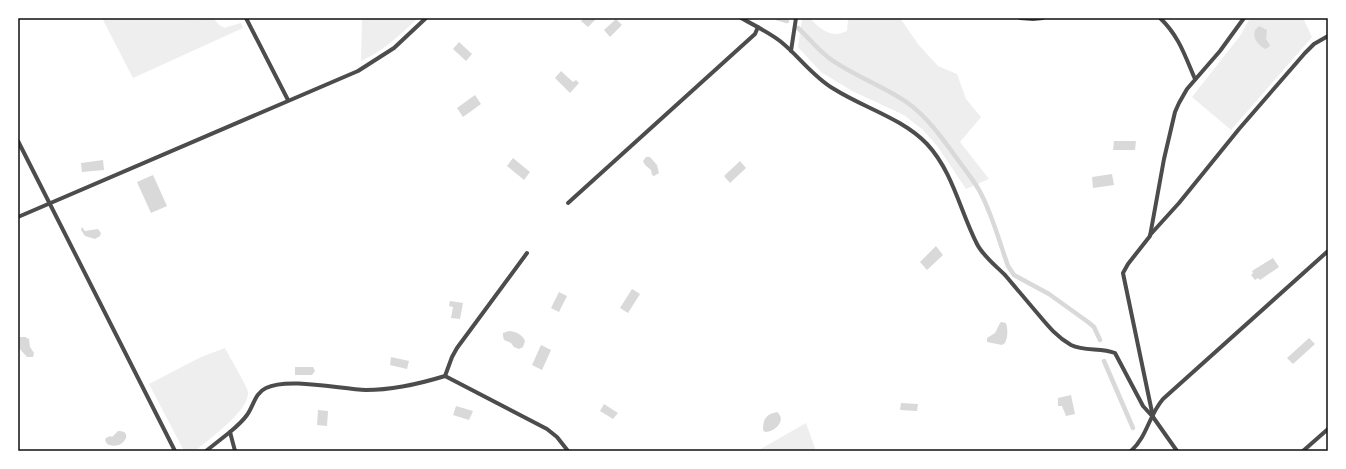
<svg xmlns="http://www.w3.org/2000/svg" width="1346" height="469" font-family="'Work Sans',sans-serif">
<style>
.green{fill:#eee}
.water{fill:#d9d9d9}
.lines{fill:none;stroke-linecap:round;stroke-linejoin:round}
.stream{stroke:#d9d9d9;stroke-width:4.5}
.minor{stroke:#4c4c4c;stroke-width:4}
.neatline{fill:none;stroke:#111;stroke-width:1.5}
</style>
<rect width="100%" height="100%" fill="#fff"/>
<g class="green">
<path d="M102,18H181C192,22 202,18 213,18L219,25L225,28L227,27L241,23L243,28L133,78Z"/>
<path d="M362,18H418C400,35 383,51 361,61Z"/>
<path d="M803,18H809C822,29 829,39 847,31L848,20L850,18H900L918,44L938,66L957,74L966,99L981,117L960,142L989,179L966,189L938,147L923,130L904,115L852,91L821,72L798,47L802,19Z"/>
<polygon points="1250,18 1303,18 1312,37 1231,130 1192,97 1240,36"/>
<path d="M225,348C229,356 247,386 248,392C250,410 208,440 195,451H184L149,384L201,357Z"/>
<polygon points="806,423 816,451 757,451"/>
</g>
<g class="water">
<polygon points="584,18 597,18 588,27 581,21"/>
<polygon points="616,19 622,25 610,37 604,30"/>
<path d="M1259,26L1267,30L1266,39L1270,45L1269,47L1265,49C1258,45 1252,38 1255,30Z"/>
<polygon points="459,42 472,54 466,61 453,49"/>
<polygon points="561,71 573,82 576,80 579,83 570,93 555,78"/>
<polygon points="475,95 481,104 463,117 457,108"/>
<polygon points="1114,141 1136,141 1135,150 1113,150"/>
<polygon points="646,157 650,157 657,165 659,173 654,176 652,175 651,170 645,165 643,161"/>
<polygon points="513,158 530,172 524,180 507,166"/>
<polygon points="103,160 104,170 82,172 81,163"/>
<polygon points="740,161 746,168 730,183 724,176"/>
<polygon points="1112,174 1114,185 1093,188 1092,177"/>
<polygon points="153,175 167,206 151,213 137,182"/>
<polygon points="82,227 85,231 98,229 101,233 100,236 95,239 85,236 81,230"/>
<polygon points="936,246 943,255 927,270 920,262"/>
<polygon points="1273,258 1279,267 1260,280 1258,278 1255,280 1251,275 1253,273 1252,271"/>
<polygon points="632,289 640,294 628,313 620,308"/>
<polygon points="559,292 567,296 559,312 551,308"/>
<polygon points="450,301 463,303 460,319 451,318 453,307 449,306"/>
<path d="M1001,322L1006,323C1008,330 1008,336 1005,343L1002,345L987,342V338L995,333L1000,323Z"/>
<path d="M509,331C515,331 523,335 525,341L523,347L519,349L514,347L511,343L504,340L503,336V333Z"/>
<polygon points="20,337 25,337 29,339 30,347 34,353 33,357 27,357 18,347 18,340"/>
<polygon points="1309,338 1315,344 1293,364 1287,358"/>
<polygon points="541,345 551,350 542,370 532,365"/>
<polygon points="391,357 409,361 407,369 390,365"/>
<polygon points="295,367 313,367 315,371 312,375 295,375"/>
<polygon points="1071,395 1075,414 1066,416 1062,406 1058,406 1058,398"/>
<polygon points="901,403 918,404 917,411 900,410"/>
<polygon points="604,404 618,413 613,419 600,411"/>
<polygon points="456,406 473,411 469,420 453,415"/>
<polygon points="318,410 328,411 327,426 317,425"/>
<path d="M777,412C787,420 775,432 765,432L763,430C763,419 766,414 777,412Z"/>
<path d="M118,431C135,430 123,452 107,444L105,440L106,438L110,436L112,437Z"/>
</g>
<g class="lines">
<g class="stream">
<polyline points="777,18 787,21"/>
<path d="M798,28C809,38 817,49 829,58C852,75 881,85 905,101C927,116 943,139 958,160C965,170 973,179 979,190C992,213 999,241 1008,266L1014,275L1049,294L1088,322L1094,327L1100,340"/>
<polyline points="1104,361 1133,428"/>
</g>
<g class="minor">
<polyline points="246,18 288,100"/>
<path d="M741,18C754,25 768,32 780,41C799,56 813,77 834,89C864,108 902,118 927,144C953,172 960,211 977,244C983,256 995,265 1005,275C1016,288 1027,301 1038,314C1048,326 1057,337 1071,345C1085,352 1101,347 1115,353L1143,406L1153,417L1177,451"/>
<polyline points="1020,18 1033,19 1043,18"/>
<path d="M1160,18C1179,36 1185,56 1195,79"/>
<polyline points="791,51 796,18"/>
<polyline points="18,141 175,451"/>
<polyline points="568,203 755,34 758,27"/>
<polyline points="18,217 358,71 394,48 426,18"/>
<polyline points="1150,235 1179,203 1239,129 1305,53 1314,44 1328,36"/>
<polyline points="445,376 547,429 557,437 568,451"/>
<polyline points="1153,417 1124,278 1123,273 1128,264 1150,236 1164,159 1175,112 1179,103 1187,89 1220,51 1244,18"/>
<path d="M230,432C236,427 242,422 247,415C254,405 255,393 266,388C288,377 340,389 366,390C393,390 419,384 445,376L452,357L457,348L527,253"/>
<polyline points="206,451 230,432 235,451"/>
<path d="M1131,451C1147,437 1149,415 1163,399L1328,251"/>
<polyline points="1303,451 1328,429"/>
</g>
</g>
<rect width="1346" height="469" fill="none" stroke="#ffffff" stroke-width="38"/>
<rect x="19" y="19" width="1308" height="431" class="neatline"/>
</svg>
